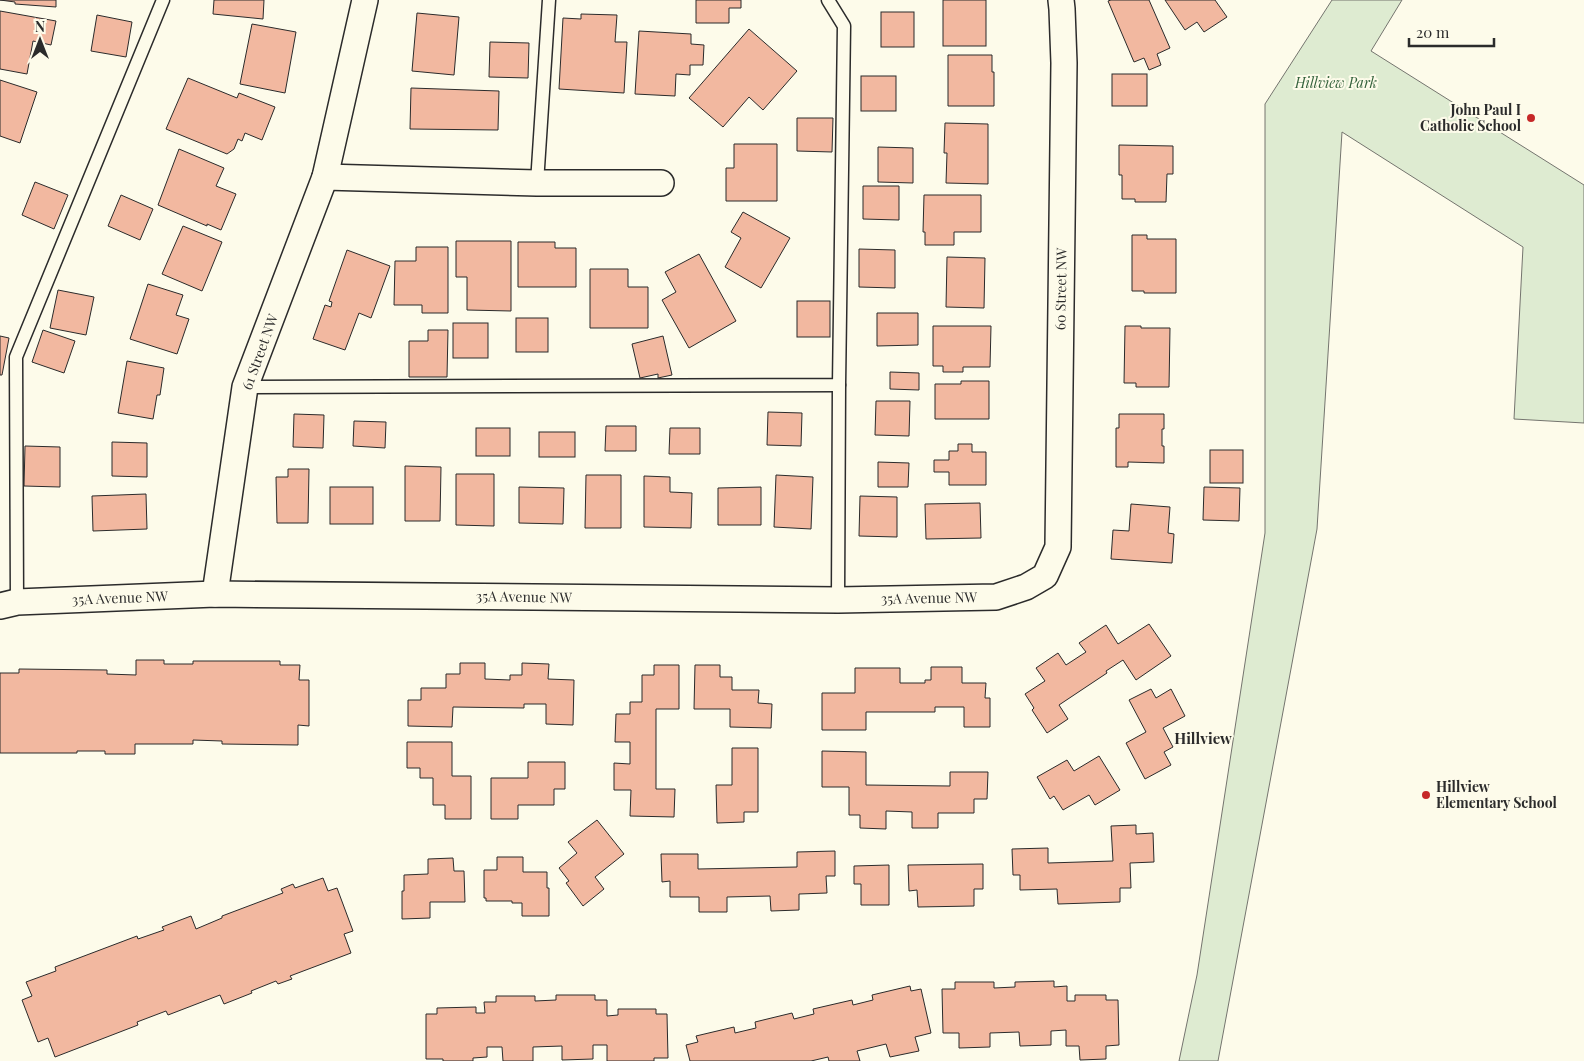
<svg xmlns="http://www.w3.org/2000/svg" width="1584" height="1061" font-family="'Playfair Display',serif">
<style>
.green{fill:#deebd1;stroke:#74746e}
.building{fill:#f2b8a0;stroke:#2b2b2b}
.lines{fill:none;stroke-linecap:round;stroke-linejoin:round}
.lane-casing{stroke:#2b2b2b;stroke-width:15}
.street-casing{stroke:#2b2b2b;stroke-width:28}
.lane{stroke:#fdfbea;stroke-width:12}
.street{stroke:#fdfbea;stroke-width:25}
.poi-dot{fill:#c62828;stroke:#fdfbea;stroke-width:2}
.labels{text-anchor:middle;stroke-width:4;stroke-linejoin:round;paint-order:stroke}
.park-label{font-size:14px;font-style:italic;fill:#34623c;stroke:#fdfbea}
.poi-label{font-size:14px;font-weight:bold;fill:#2b2b2b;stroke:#fdfbea;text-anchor:end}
.street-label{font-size:14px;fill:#2b2b2b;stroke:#fdfbea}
.neighbourhood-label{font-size:15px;font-weight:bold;fill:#2b2b2b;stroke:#fdfbea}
</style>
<rect width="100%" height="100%" fill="#fdfbea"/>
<polygon class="green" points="1332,0 1402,0 1371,51 1584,185 1584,423 1514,419 1523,247 1342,132 1317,529 1218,1061 1179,1061 1197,975 1265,533 1265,104"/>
<g class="building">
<polygon points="0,0 56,0 56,7 15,4 15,2"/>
<polygon points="214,0 264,0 263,19 213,14"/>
<polygon points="696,0 741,0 741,8 729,8 729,23 696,23"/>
<rect x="943" y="0" width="43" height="46"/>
<polygon points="1111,0 1149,0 1170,48 1157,54 1161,65 1149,70 1144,58 1134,62 1108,1"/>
<polygon points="1165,0 1215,0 1227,17 1204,32 1197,22 1185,30"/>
<polygon points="0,11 56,21 51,45 33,41 27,74 0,69"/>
<rect x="881" y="12" width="33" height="35"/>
<polygon points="417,13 459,17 454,75 412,71"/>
<polygon points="581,14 617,15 615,42 627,42 624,93 559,89 563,18 581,19"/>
<polygon points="97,15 132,22 126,57 91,51"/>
<polygon points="252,24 296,32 285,93 240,84"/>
<polygon points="749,29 797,71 763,110 749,97 723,127 689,98"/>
<polygon points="639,31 691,34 691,44 704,45 703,65 690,65 690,75 676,74 675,96 635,94"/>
<polygon points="490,42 529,43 528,78 489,77"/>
<polygon points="948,55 992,55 992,72 994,72 994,106 948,106"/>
<rect x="1112" y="74" width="35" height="32"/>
<rect x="861" y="76" width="35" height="35"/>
<polygon points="188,78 237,98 239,93 275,107 262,140 245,133 242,141 238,139 234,149 227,154 166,129"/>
<polygon points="0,80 37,92 20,143 0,136"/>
<polygon points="411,88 499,91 498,130 410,129"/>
<polygon points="797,118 833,118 832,152 797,151"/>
<polygon points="945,123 988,124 988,184 946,183 947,153 944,153"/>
<polygon points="734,144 777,144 777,201 726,201 726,168 734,168"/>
<polygon points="1119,145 1173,146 1173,174 1167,174 1166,202 1135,202 1135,199 1122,199 1122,175 1119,175"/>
<polygon points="878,147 913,148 913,183 878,182"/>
<polygon points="179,149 224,168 216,186 236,194 221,230 207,224 207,226 158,205"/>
<polygon points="35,182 68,195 54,229 22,215"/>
<polygon points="863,186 899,186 899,220 863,219"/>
<polygon points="121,195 153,209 140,240 108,226"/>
<polygon points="924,195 981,195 981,232 954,232 954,245 925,245 925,232 923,232"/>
<polygon points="743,212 790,238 761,288 725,267 741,238 731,232"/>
<polygon points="183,226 222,242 202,291 162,274"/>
<polygon points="1132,235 1147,235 1147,239 1176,239 1176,293 1144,293 1144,291 1132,291"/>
<polygon points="456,241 511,241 511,311 467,310 467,277 456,277"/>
<polygon points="518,242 555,242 555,248 576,248 576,287 518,287"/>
<polygon points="416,247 448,247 448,313 422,313 422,305 394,305 395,261 416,261"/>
<polygon points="859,249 895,250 895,288 859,287"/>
<polygon points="347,250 390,266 371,318 359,313 345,350 313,339 325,305 331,307 332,302 329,301"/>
<polygon points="699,254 736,321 689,348 662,300 676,292 665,272"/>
<polygon points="947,257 985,258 984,308 946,307"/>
<polygon points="590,269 628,269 628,287 648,287 648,328 590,328"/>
<polygon points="148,284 183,295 176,315 189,319 177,354 130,339"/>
<polygon points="58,290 94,297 86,335 50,328"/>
<rect x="797" y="301" width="33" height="36"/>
<polygon points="877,313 918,313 918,345 877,346"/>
<rect x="516" y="318" width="32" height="34"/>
<rect x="453" y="323" width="35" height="35"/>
<polygon points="933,326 991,326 990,367 963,367 963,372 943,372 943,366 933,366"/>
<polygon points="1125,326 1141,326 1141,328 1170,328 1169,387 1136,387 1136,383 1124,383"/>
<polygon points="43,330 75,341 64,373 32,362"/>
<polygon points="428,330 448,330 447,377 409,377 409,341 428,341"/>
<polygon points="0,336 9,338 2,375 0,375"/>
<polygon points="663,336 672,375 658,378 658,374 640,378 632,344"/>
<polygon points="127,361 164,368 160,395 157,395 153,419 118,413"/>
<polygon points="890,372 919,373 919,390 890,389"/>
<polygon points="961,381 989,381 989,419 935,419 935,384 961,384"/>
<polygon points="876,401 910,401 909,436 875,435"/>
<polygon points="768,412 802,413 801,446 767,445"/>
<polygon points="294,414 324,415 323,448 293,447"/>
<polygon points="1119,414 1164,414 1164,429 1162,429 1162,446 1164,446 1164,463 1128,462 1128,467 1116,467 1116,428 1119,428"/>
<polygon points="354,421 386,422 385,448 353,446"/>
<polygon points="606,426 636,426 636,451 605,451"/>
<rect x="476" y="428" width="34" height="28"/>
<polygon points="670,428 700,428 700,454 669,454"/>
<rect x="539" y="432" width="36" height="25"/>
<polygon points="112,442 147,443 147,477 112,476"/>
<polygon points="958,444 972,444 972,452 986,452 986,485 949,485 949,472 934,472 934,460 949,460 949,451 958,451"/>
<polygon points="25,446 60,447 60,487 24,486"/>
<rect x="1210" y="450" width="33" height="33"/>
<polygon points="878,462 909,463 908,487 878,487"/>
<polygon points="405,466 441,467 440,521 405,521"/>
<polygon points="288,469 309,469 308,523 277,523 276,477 288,477"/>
<polygon points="456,474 494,474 494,526 456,525"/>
<polygon points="586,475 621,475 621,528 585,528"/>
<polygon points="776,475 813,477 811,529 774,527"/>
<polygon points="644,476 670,477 670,492 692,493 691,528 644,527"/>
<rect x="330" y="487" width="43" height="37"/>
<polygon points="519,487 564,488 563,524 519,523"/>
<polygon points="761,487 761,525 718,525 718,488"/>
<polygon points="1204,487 1240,488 1239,521 1203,520"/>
<polygon points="146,494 147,529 93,531 92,496"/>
<polygon points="860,496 897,497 897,537 859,536"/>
<polygon points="980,503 981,538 926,539 925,504"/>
<polygon points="1131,504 1170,507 1168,533 1174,534 1172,563 1111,559 1113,530 1129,531"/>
<polygon points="1149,624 1171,656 1136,680 1123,660 1106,671 1107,673 1059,705 1068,719 1047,733 1032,710 1034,708 1025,694 1045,681 1036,668 1058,653 1066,665 1086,652 1079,643 1106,625 1118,644"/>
<polygon points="136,660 164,660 164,664 193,664 193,661 280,661 280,665 300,665 299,680 309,680 309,726 298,725 298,745 222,744 222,741 193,740 193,744 135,744 135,754 105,754 105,751 77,751 77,753 0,753 0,673 19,673 19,669 107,670 107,674 136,675"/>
<polygon points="460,663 485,663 485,679 510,680 510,675 522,675 522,663 549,664 548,679 574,680 573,725 546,724 546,704 524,704 524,708 453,707 452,727 408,726 408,700 421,700 421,688 446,688 446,674 460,674"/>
<polygon points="654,665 679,665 679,709 656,709 656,789 675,789 674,817 630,816 631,790 614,790 614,763 630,764 630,742 615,742 616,714 630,714 630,702 642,702 642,675 654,675"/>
<polygon points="695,665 720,665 720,677 732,677 732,690 759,690 758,703 772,704 771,728 730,727 730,709 694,709"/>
<polygon points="931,667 962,667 962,683 986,683 985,698 990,698 990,727 964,727 964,707 935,707 935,712 866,712 866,730 822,730 822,693 855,693 855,668 900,668 900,683 925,683 925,680 931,680"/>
<polygon points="1151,689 1156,698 1171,689 1185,716 1163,728 1173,747 1164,752 1171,765 1145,779 1126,743 1146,732 1129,700"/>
<polygon points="407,742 452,742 452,776 471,776 471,819 445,819 445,805 433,805 433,778 420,778 420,768 407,768"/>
<polygon points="732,748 758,748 758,812 744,812 744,822 717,823 716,785 732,785"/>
<polygon points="822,751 866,752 866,785 950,786 950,772 988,772 987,799 974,799 974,813 938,813 938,828 912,828 912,812 886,811 886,829 860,828 860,815 849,815 849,787 822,787"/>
<polygon points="1099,756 1120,790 1095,805 1089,795 1063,810 1054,796 1050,799 1037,777 1067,760 1074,771"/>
<polygon points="528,762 565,762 565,789 554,789 554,805 518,805 518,819 491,819 491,778 528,778"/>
<polygon points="597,820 624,854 595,877 604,889 583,906 566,883 569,881 559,868 577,853 568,842"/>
<polygon points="1136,825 1136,834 1153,833 1154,862 1130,863 1131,888 1120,888 1120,902 1058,904 1057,889 1020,890 1020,875 1013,875 1012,849 1048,848 1048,863 1113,861 1111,826"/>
<polygon points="835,851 835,876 826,876 827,893 799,894 799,910 771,911 770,896 727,897 727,912 699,912 699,897 670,897 670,881 662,882 661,854 698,854 698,869 797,867 797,852"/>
<polygon points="497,857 523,857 523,872 547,872 547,888 549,888 549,916 522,916 522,903 512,903 512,901 486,901 486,898 484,898 484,870 497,870"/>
<polygon points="453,858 454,871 464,871 465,902 430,902 430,918 402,919 402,891 404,891 404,875 428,874 428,859"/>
<polygon points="983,864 983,889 974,889 974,906 918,907 917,890 909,891 908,865"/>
<polygon points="889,865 889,905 861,905 861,884 854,884 854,866"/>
<polygon points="323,878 328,891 337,888 353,931 344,934 351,953 290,976 292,979 278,984 276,981 251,991 252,993 224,1004 220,995 168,1015 166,1011 137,1022 138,1025 55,1057 48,1038 38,1042 22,1000 32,996 26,982 56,971 55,967 137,936 138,939 164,930 162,927 191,916 196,929 222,918 222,916 283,893 281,889 293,884 295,888"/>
<polygon points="1054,981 1054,987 1067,986 1067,1001 1075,1001 1075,995 1106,995 1106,1000 1118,1000 1119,1045 1106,1046 1106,1059 1080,1060 1079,1046 1066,1046 1066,1030 1051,1031 1051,1045 1020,1046 1019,1032 990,1033 990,1047 959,1048 959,1033 943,1033 942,989 955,989 955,982 994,982 994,988 1015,987 1015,982"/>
<polygon points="910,986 911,991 921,989 931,1033 915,1037 919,1051 890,1057 886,1044 857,1051 860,1061 829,1061 828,1057 811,1061 690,1061 686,1045 698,1042 696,1036 734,1027 735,1033 756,1028 755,1022 792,1013 794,1019 814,1014 813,1009 852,1000 853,1005 873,1000 872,995"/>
<polygon points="556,995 595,995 595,1000 607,1000 607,1016 618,1015 618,1009 656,1009 656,1014 667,1014 668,1058 654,1058 654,1061 607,1061 607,1045 593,1045 593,1059 562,1060 562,1046 533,1047 533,1061 503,1061 502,1047 487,1047 487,1057 473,1058 473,1061 443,1061 443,1059 426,1059 426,1014 437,1014 437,1008 476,1007 476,1013 485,1013 484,1002 496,1002 496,996 535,996 535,1001 556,1000"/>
</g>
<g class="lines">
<g class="lane-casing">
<g id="lane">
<polyline points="537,183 549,0"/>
<polyline points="245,387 839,385 844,26 828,0"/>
<polyline points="838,600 839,385"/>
<polyline points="17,602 16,357 163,0"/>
</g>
</g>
<g class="street-casing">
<g id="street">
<polyline points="325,177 537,183 661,183"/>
<polyline points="215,594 245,387 325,177 365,0"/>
<polyline points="0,606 17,602 215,594 838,600 996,597 1026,587 1045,576 1058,547 1064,63 1062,9 1061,0"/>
</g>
</g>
<use href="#lane" class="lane"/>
<use href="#street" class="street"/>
</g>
<g class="poi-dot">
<circle cx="1531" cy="118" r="5"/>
<circle cx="1426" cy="795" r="5"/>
</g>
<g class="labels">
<g class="park-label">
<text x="1336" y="88">Hillview Park</text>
</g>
<g class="poi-label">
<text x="1521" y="115">John Paul I<tspan x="1521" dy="16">Catholic School</tspan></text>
<text x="1436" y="792" text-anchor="start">Hillview<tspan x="1436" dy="16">Elementary School</tspan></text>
</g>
<g class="street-label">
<text transform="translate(1061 289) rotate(-89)" y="5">60 Street NW</text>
<text transform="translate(260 352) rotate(-70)" y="5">61 Street NW</text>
<text transform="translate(524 597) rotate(1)" y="5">35A Avenue NW</text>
<text transform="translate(120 598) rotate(-2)" y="5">35A Avenue NW</text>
<text transform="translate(929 598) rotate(-1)" y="5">35A Avenue NW</text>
</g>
<g class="neighbourhood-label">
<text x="1203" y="744">Hillview</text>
</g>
</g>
<g transform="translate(40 40)" stroke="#fdfbea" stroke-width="4" paint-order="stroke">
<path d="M0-4L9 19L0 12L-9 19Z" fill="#2b2b2b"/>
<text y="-8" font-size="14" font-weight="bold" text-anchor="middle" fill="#2b2b2b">N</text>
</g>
<path d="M1409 38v8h85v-8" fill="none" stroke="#2b2b2b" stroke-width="2.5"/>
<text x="1416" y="38" font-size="15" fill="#2b2b2b" stroke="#fdfbea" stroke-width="4" paint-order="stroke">20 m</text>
</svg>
